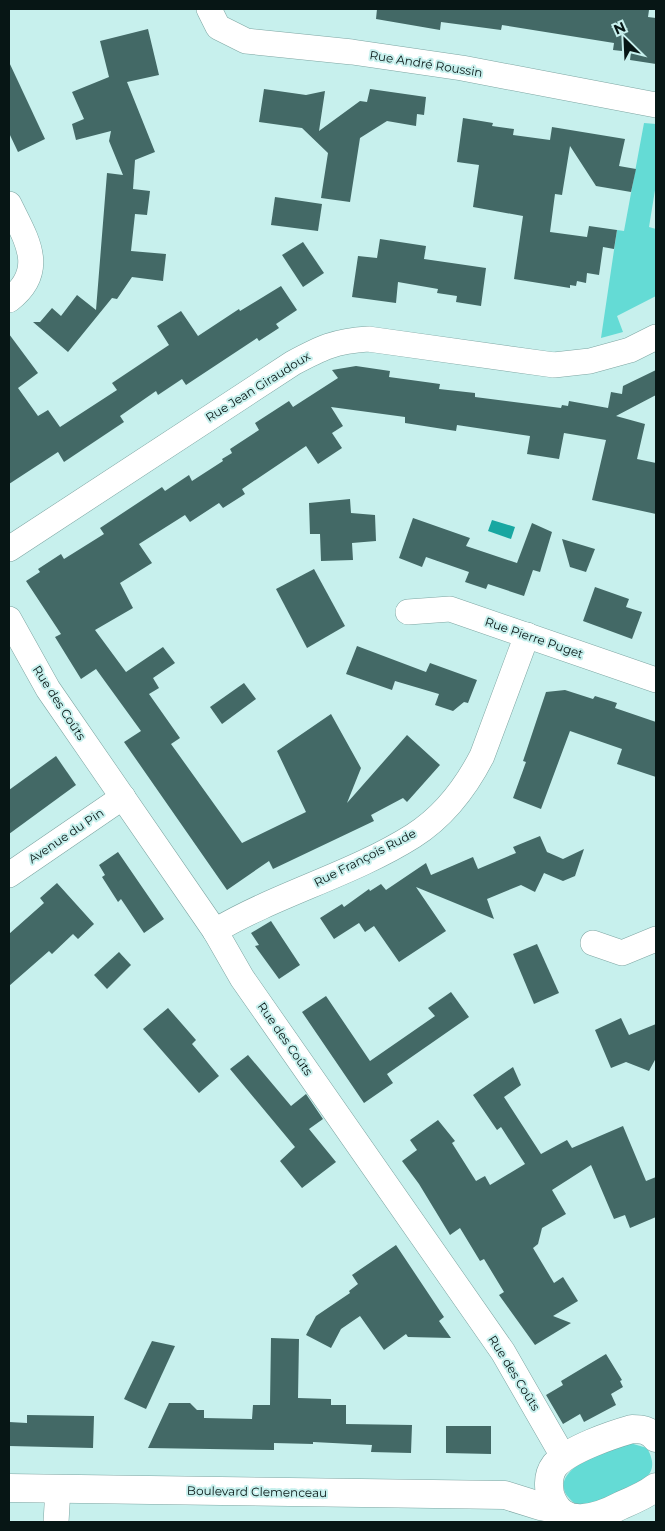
<svg xmlns="http://www.w3.org/2000/svg" width="665" height="1531" font-family="Montserrat,sans-serif">
<style>
.green{fill:#64dbd5}
.water{fill:#18a7a1}
.building{fill:#436966}
.lines{fill:none;stroke-linecap:round;stroke-linejoin:round}
.street-casing{stroke:#7da5a2;stroke-width:26}
.secondary-casing{stroke:#7da5a2;stroke-width:29}
.street{stroke:#fff;stroke-width:25}
.secondary{stroke:#fff;stroke-width:28}
.labels{text-anchor:middle;stroke-width:4;stroke-linejoin:round;paint-order:stroke}
.street-label{font-size:12px;fill:#071615;stroke:#c7f0ed}
</style>
<rect width="100%" height="100%" fill="#c7f0ed"/>
<g class="green">
<polygon points="644,123 656,124 656,184 649,227 656,229 656,296 617,316 623,332 601,338 617,230 624,231"/>
<path d="M630,1443L647,1448C664,1478 636,1484 614,1495C606,1498 597,1504 589,1506C581,1508 574,1504 569,1498C546,1470 604,1453 622,1444Z"/>
</g>
<polygon class="water" points="492,520 515,527 511,539 488,531"/>
<g class="building">
<polygon points="377,9 649,10 648,17 656,18 656,64 630,60 631,52 613,50 614,43 502,25 501,30 441,22 440,30 376,19"/>
<polygon points="148,29 159,75 127,82 155,152 135,160 133,189 150,191 147,215 135,214 131,251 166,254 163,281 132,277 117,299 112,298 68,352 33,322 40,322 52,308 61,316 77,295 96,310 107,173 123,175 109,141 111,131 76,140 72,124 84,119 72,92 109,77 100,41"/>
<polygon points="9,62 45,139 18,152 9,133"/>
<polygon points="264,89 306,95 325,91 319,131 360,101 367,102 370,89 426,97 424,115 417,114 416,126 387,121 360,138 350,202 321,198 328,153 302,128 259,122"/>
<polygon points="463,118 493,123 492,126 514,129 513,135 550,140 552,127 625,139 619,166 636,169 631,192 596,186 570,146 562,195 555,194 550,232 587,237 589,226 617,230 614,249 603,247 599,275 587,273 586,283 577,281 576,286 570,285 570,288 514,279 523,216 473,207 479,165 457,162"/>
<polygon points="275,197 322,204 318,231 271,225"/>
<polygon points="380,239 426,246 424,259 486,268 481,306 456,302 457,296 437,293 438,289 398,282 396,303 352,297 358,256 377,258"/>
<polygon points="303,242 324,273 303,287 282,255"/>
<polygon points="281,286 297,310 276,324 279,328 259,341 257,338 186,385 182,379 158,395 156,391 120,416 124,422 64,462 58,452 9,484 9,334 38,373 18,388 38,416 48,410 60,427 117,390 112,383 169,345 157,326 181,311 198,336 239,309 240,311"/>
<polygon points="356,366 390,371 389,377 440,384 439,389 475,393 475,397 561,408 562,405 568,406 569,401 608,408 611,392 622,394 623,386 656,370 656,395 616,416 645,424 637,459 656,463 656,514 592,500 606,440 564,433 559,459 527,454 530,436 457,425 456,431 405,423 405,417 331,407 343,426 332,433 342,448 318,464 306,446 242,489 245,494 223,508 219,503 190,522 185,515 139,544 152,563 120,583 133,608 95,630 126,672 163,647 175,663 153,678 159,688 149,694 180,738 171,744 242,843 306,812 277,751 331,714 361,768 347,803 407,735 440,765 407,802 403,798 371,815 374,821 273,869 269,861 227,890 124,742 141,731 96,669 81,679 55,637 61,634 26,581 40,572 38,569 61,554 64,559 104,534 100,528 162,487 165,491 189,475 192,481 223,461 222,459 232,453 230,449 259,430 255,423 289,401 293,407 338,378 332,370"/>
<polygon points="350,499 351,513 375,515 376,541 352,543 353,560 321,561 320,534 310,534 309,503"/>
<polygon points="413,518 470,538 466,546 517,563 532,523 552,532 540,572 533,570 524,596 488,584 486,589 465,582 469,572 426,557 422,567 399,558"/>
<polygon points="562,539 595,549 586,572 570,567"/>
<polygon points="314,569 345,626 307,648 276,589"/>
<polygon points="595,587 629,599 626,607 642,612 632,639 583,621"/>
<polygon points="357,646 426,672 430,663 477,680 468,703 464,702 453,711 435,705 439,694 395,681 392,690 346,674"/>
<polygon points="244,683 256,699 222,724 210,707"/>
<polygon points="565,690 593,699 595,696 617,703 615,708 656,722 656,777 617,764 622,749 570,731 541,809 513,798 526,762 523,761 546,692"/>
<polygon points="56,756 76,785 9,834 9,790"/>
<polygon points="540,836 547,852 563,859 584,849 575,876 563,881 544,873 535,892 521,885 487,899 494,919 416,887 446,931 399,962 374,926 365,932 359,923 334,939 320,918 342,904 344,907 369,889 370,891 381,884 386,890 426,863 431,875 473,857 478,869 516,853 513,847"/>
<polygon points="118,852 164,919 144,933 121,899 118,902 102,877 105,875 99,865"/>
<polygon points="57,883 94,924 78,939 73,934 52,954 49,951 9,986 9,934 44,903 40,898"/>
<polygon points="271,921 300,965 279,979 255,946 259,945 251,933"/>
<polygon points="537,944 559,993 534,1004 513,954"/>
<polygon points="119,952 131,965 107,989 94,975"/>
<polygon points="451,992 469,1017 387,1074 393,1083 364,1103 302,1012 326,996 370,1061 435,1016 428,1008"/>
<polygon points="168,1008 196,1040 192,1044 219,1076 199,1093 143,1029"/>
<polygon points="621,1018 629,1035 656,1024 656,1058 649,1071 626,1062 611,1068 595,1030"/>
<polygon points="248,1055 291,1106 306,1094 323,1119 309,1129 336,1162 302,1188 280,1161 295,1147 230,1069"/>
<polygon points="513,1067 521,1085 504,1097 541,1154 567,1140 572,1148 623,1126 646,1181 656,1177 656,1217 630,1228 625,1215 614,1219 591,1165 552,1190 566,1214 542,1228 538,1244 533,1248 554,1283 563,1277 578,1301 553,1316 571,1323 535,1345 499,1295 504,1292 484,1259 480,1261 460,1228 450,1235 419,1184 402,1161 417,1150 410,1140 438,1120 455,1141 452,1143 476,1181 485,1176 490,1185 525,1164 501,1127 497,1130 473,1095"/>
<polygon points="396,1245 444,1317 439,1321 451,1338 408,1337 406,1334 384,1350 360,1316 341,1329 331,1348 306,1335 316,1316 350,1293 349,1291 358,1284 352,1275"/>
<polygon points="271,1338 299,1339 298,1398 331,1399 331,1405 346,1405 346,1424 412,1425 411,1453 371,1452 372,1445 313,1442 313,1444 274,1443 274,1450 148,1448 169,1403 190,1403 197,1410 204,1410 204,1418 252,1419 253,1405 270,1405"/>
<polygon points="152,1341 175,1346 146,1409 124,1399"/>
<polygon points="606,1354 622,1380 620,1381 623,1387 611,1394 616,1405 584,1422 580,1414 563,1424 546,1395 563,1385 561,1381"/>
<polygon points="27,1415 94,1416 93,1448 9,1446 9,1422 27,1423"/>
<polygon points="446,1426 491,1426 491,1454 446,1453"/>
</g>
<g class="lines">
<g class="street-casing">
<g id="street">
<polyline points="209,9 218,27 246,41 352,52 462,68 656,105"/>
<path d="M9,204C26,239 48,270 9,300"/>
<path d="M9,549L293,363C321,348 335,341 368,339L554,365L590,361L630,350L656,337"/>
<polyline points="408,612 450,609 656,680"/>
<polyline points="9,619 48,689 215,931 242,978 503,1352 564,1458"/>
<polyline points="9,875 123,797"/>
<path d="M215,931C277,894 353,874 413,836C443,817 466,787 482,756L527,635"/>
<polyline points="593,943 622,953 656,939"/>
<polyline points="56,1522 58,1489"/>
</g>
</g>
<g class="secondary-casing">
<g id="secondary">
<path d="M656,1438C649,1430 642,1429 632,1429C611,1435 570,1449 555,1465C548,1474 548,1484 550,1494C561,1531 597,1518 622,1505C634,1500 646,1495 656,1487"/>
<polyline points="9,1488 505,1495 540,1506 556,1509"/>
</g>
</g>
<use href="#street" class="street"/>
<use href="#secondary" class="secondary"/>
</g>
<g class="labels">
<g class="street-label">
<text transform="translate(426 64) rotate(9)" y="4">Rue André Roussin</text>
<text transform="translate(258 387) rotate(-32)" y="4">Rue Jean Giraudoux</text>
<text transform="translate(534 638) rotate(19)" y="4">Rue Pierre Puget</text>
<text transform="translate(59 703) rotate(57)" y="4">Rue des Coûts</text>
<text transform="translate(66 836) rotate(-34)" y="4">Avenue du Pin</text>
<text transform="translate(365 858) rotate(-27)" y="4">Rue François Rude</text>
<text transform="translate(285 1039) rotate(55)" y="4">Rue des Coûts</text>
<text transform="translate(514 1373) rotate(58)" y="4">Rue des Coûts</text>
<text transform="translate(257 1492) rotate(1)" y="4">Boulevard Clemenceau</text>
</g>
</g>
<rect width="665" height="1531" fill="none" stroke="#071615" stroke-width="20"/>
<g transform="translate(625 40) rotate(336)" stroke="#c7f0ed" stroke-width="4" paint-order="stroke">
<path d="M0-4L9 19L0 12L-9 19Z" fill="#071615"/>
<text y="-8" font-size="14" font-weight="bold" text-anchor="middle" fill="#071615">N</text>
</g>
</svg>
